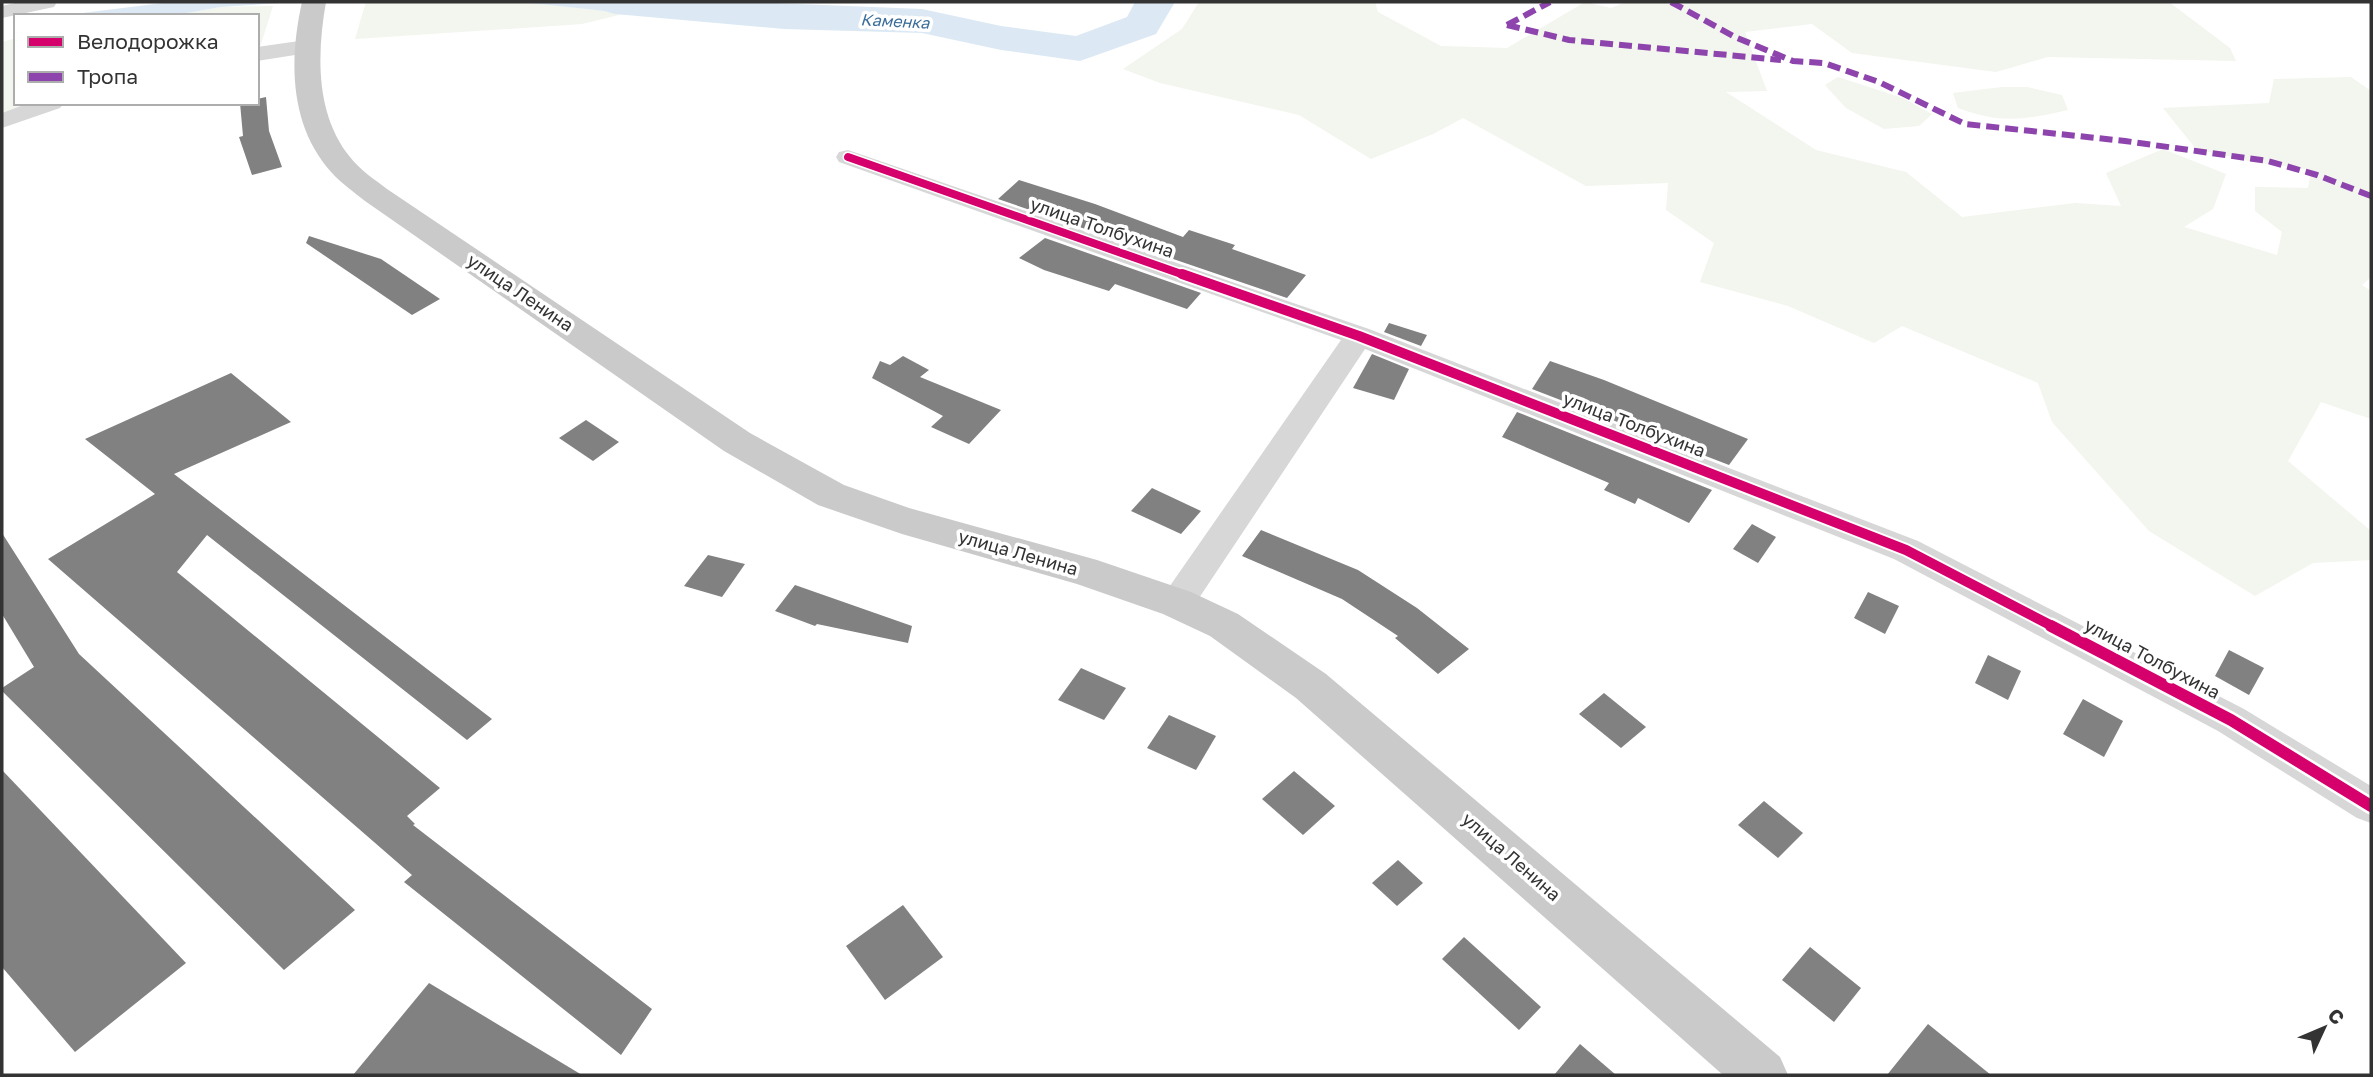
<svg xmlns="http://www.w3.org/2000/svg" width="2373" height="1077" font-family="'Golos Text',sans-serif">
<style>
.green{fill:#f2f6ee}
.water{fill:#dce9f4}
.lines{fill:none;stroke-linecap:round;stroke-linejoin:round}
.river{fill:#dce9f4;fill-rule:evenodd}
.building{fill:#818181}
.minor{fill:#d7d7d7;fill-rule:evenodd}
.major{fill:#cacaca;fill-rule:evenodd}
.quiet{stroke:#8e44ad;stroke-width:6;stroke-dasharray:13 6;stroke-linecap:butt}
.cycleway-far2-casing{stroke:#fff;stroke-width:11}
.cycleway-far1-casing{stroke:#fff;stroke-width:14}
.cycleway-casing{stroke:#fff;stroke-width:17}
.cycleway-far2{stroke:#d6006c;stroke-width:8}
.cycleway-far1{stroke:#d6006c;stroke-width:10}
.cycleway{stroke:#d6006c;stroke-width:12}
.labels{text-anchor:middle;stroke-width:7;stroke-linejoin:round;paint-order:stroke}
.far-water-label{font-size:16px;font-style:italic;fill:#3b6d9a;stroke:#fff}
.street-label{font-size:18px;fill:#333;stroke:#fff}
</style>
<rect width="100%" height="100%" fill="#fff"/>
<g class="green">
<polygon points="366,2 520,2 627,13 582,24 355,39"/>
<polygon points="1199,2 1375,2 1378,12 1441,46 1507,48 1585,2 1611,8 1626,2 2169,2 2230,48 2236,61 2048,57 1996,72 1852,53 1812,24 1745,32 1767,91 1726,92 1816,150 1906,172 1962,217 2075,203 2121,206 2106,173 2163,149 2226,174 2213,209 2184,227 2277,255 2282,232 2255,211 2255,187 2308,188 2311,170 2253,162 2196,149 2163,108 2269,103 2274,79 2351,77 2371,91 2371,277 2362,285 2371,291 2371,419 2321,402 2288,461 2371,531 2371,560 2313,563 2255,596 2149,531 2052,422 2038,383 1902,326 1874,343 1788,306 1700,282 1714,243 1666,210 1668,183 1586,186 1463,118 1433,134 1371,159 1299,115 1160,83 1123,69 1182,29"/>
<polygon points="273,6 260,47 257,47 257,16 170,16 221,7"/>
<polygon points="16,38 16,103 30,103 2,113 2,42"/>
<polygon points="1838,77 1903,98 1932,114 1919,126 1884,129 1846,108 1825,85"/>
<path d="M2002,87H2027L2062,95L2068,110C2023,120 2002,124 1958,108L1953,93Z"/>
</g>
<g class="water">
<polygon points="171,2 295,2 221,7 170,16 58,16"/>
<polygon points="520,2 739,2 784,17 709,22"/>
</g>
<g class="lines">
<polygon class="river" points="595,2 748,2 922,9 1001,26 1076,36 1127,17 1135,2 1175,2 1156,34 1080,61 1001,50 922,33 784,29 615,14 601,10"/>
</g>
<g class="building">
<polygon points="266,97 269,131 282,167 252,175 239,137 243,136 240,103 257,103 257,99"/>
<polygon points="1019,180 1095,204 1183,237 1189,230 1235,245 1232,249 1306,275 1287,298 998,199"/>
<polygon points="309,236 381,259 440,299 412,315 306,243"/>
<polygon points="1045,238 1201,293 1187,309 1115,284 1109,291 1044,270 1019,258"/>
<polygon points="1389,323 1427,335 1421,346 1384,332"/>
<polygon points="1372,354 1409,369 1394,400 1353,388"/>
<polygon points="903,356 929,370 920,377 1001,410 969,444 931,427 943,416 872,378 880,361 890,365"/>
<polygon points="1550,361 1604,380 1748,439 1729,465 1532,389"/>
<polygon points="231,373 291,422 174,474 492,719 467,740 207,535 177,572 440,788 407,816 415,824 413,825 652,1009 621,1055 404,882 412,875 48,559 155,494 85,439"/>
<polygon points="1517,412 1712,490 1689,523 1638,498 1635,504 1604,490 1609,483 1502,437"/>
<polygon points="586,420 619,442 593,461 559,438"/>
<polygon points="1152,488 1201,511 1181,534 1131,511"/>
<polygon points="1752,524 1776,537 1758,563 1733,549"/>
<polygon points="1261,530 1358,570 1417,608 1469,649 1438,674 1395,638 1398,636 1342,599 1242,556"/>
<polygon points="2,533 79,654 355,910 284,970 2,691 2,688 34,667 2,614"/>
<polygon points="708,555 745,564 722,597 684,586"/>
<polygon points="795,585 912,626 908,643 817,624 815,626 775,611"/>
<polygon points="1868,592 1899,606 1885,634 1854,618"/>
<polygon points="2229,650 2264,668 2249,695 2215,676"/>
<polygon points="1988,655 2021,671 2008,700 1975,683"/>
<polygon points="1081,668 1126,688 1104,720 1058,700"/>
<polygon points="1604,693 1646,727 1621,748 1579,714"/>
<polygon points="2083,699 2123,721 2104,757 2063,734"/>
<polygon points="1169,715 1216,736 1196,770 1147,748"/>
<polygon points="2,770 186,963 75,1052 2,967"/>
<polygon points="1294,771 1335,806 1303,835 1262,799"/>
<polygon points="1764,801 1803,833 1778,858 1738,825"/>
<polygon points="1398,860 1423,883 1397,906 1372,883"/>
<polygon points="903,905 943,957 885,1000 846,946"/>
<polygon points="1464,937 1541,1007 1519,1030 1442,959"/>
<polygon points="1810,947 1861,988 1834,1022 1782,980"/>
<polygon points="429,983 582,1075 353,1075"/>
<polygon points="1928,1024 1991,1075 1887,1075"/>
<polygon points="1580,1044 1616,1075 1554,1075"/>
</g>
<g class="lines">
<g class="minor">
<polygon points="19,2 57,2 54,7 2,18 2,6"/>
<polygon points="306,40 314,42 317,47 314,52 257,61 257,47"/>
<polygon points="29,103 64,103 60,108 2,128 2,113"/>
<polygon points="848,150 1369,329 1918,541 2244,709 2371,786 2371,823 2357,818 2218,731 1894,559 1365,349 1189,613 1177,617 1165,613 1160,603 1165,593 1341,340 839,162 836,157 839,152"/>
</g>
<path class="major" d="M302,2H326C317,53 315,114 350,157C360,170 374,179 387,189L750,433L844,485L909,508L1097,560L1191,592L1238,614L1326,674L1780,1057L1788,1075H1723L1296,698L1210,636L1163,614L1077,584L902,534L818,505L724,451L365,201C354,192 342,184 332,173C289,126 289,60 302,2Z"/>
<g class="quiet">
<polyline points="1671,2 1735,37 1793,61 1824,63 1879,82 1965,124 2125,141 2268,161 2317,175 2371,196"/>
<polyline points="1507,25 1569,40 1781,60"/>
<polyline points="1507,25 1550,2"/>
</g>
<g class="cycleway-far2-casing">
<polyline id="cycleway-far2" points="848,157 1187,276"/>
</g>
<g class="cycleway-far1-casing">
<polyline id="cycleway-far1" points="1182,274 1359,336 1906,550 2054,627"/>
</g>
<g class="cycleway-casing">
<polyline id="cycleway" points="2051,626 2231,720 2371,806"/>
</g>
<use href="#cycleway-far2" class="cycleway-far2"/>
<use href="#cycleway-far1" class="cycleway-far1"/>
<use href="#cycleway" class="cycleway"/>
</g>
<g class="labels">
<g class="far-water-label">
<text transform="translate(895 21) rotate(3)" y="6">Каменка</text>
</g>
<g class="street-label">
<text transform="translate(1102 228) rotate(19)" y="6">улица Толбухина</text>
<text transform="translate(520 293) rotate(34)" y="6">улица Ленина</text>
<text transform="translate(1634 425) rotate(21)" y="6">улица Толбухина</text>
<text transform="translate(1018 553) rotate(16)" y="6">улица Ленина</text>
<text transform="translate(2152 659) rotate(28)" y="6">улица Толбухина</text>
<text transform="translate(1511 857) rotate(41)" y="6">улица Ленина</text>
</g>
</g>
<rect width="2373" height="1077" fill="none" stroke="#333333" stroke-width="7"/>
<rect x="14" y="14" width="245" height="91" fill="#ffffff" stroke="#adadad" stroke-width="2"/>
<rect x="28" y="37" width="35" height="10" fill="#d6006c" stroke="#adadad" stroke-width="2"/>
<text x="77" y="49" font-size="21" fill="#333333">Велодорожка</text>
<rect x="28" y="72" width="35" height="10" fill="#8e44ad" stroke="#adadad" stroke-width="2"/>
<text x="77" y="84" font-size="21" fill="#333333">Тропа</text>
<g transform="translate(2324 1028) rotate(46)" stroke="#ffffff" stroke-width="5" paint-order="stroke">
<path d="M0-5L12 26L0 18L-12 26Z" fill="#333333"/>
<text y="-10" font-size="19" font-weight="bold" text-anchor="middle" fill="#333333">С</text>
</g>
</svg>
